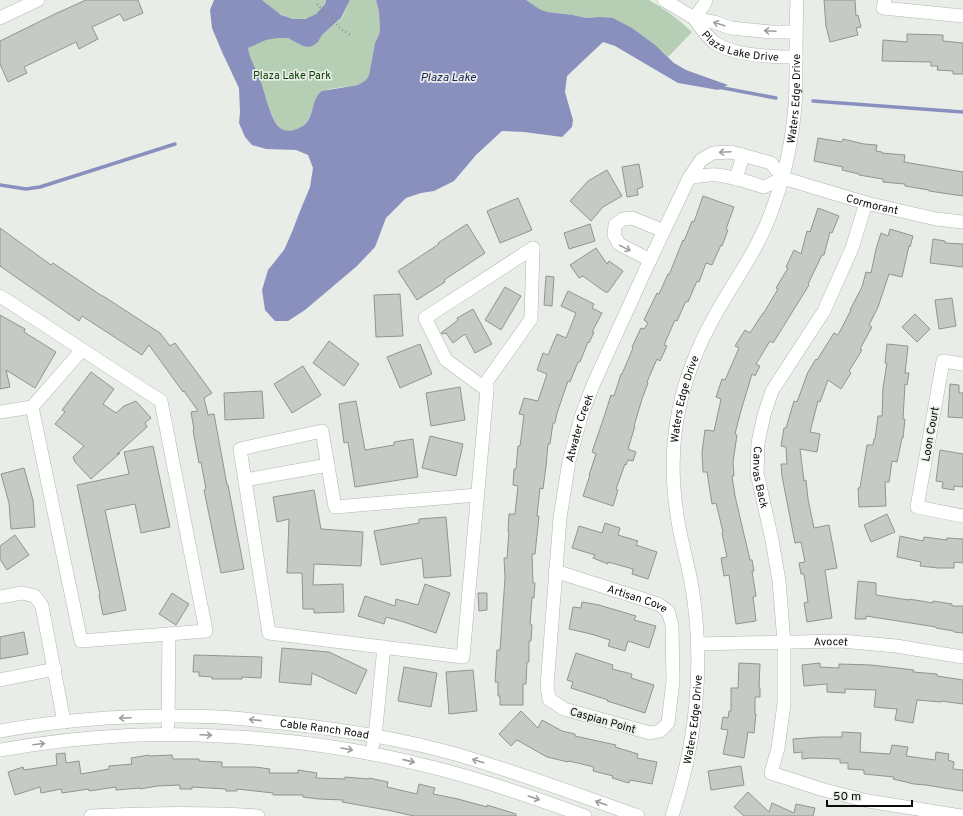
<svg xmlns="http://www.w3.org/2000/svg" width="963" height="816" font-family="Overpass,sans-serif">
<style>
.green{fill:#b6ceb3}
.water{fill:#8a90be}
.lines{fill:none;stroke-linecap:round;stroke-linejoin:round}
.stream{stroke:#8a90be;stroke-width:3.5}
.building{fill:#c5cac4;stroke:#909590}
.minor-casing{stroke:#b0b6b0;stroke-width:14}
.path{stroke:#898d88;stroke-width:2;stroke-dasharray:1 3;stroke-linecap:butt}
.minor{stroke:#fff;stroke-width:13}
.oneway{stroke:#9d9e9d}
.labels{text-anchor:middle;stroke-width:3.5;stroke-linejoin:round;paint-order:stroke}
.street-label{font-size:11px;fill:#0b0c0a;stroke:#e8eee7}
.park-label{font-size:11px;fill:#0c4008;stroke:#e8eee7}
.water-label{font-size:12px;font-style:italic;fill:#22225a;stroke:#e8eee7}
</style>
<rect width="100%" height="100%" fill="#e8eee7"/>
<g class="green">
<path d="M262,0H326C320,18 298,24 282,15C275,12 269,5 262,0Z"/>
<path d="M350,0H376L379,12L380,32L375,43L369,75L366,80L358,85L329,89L318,94C312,108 309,132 288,131C282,130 277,126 274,120C269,109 266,97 262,85C258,73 250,62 248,48C259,42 275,34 288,38C293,39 298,43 303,46L318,42L322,35L342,18Z"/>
<path d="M526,0H649C665,9 678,19 692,32L668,57L663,52L599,17L586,18L573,15L547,12L539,10Z"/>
</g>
<path class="water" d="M214,0H262L281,15L293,19H305L316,14L325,4L326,0H350L341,18L322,35L318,42L314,45L309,47L303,46L288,38H277L266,40L248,48C250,61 257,70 261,82C265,93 271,120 279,127C287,134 297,130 304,125C315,116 311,98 322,91L358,85L366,80L369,75L375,43L380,32L379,12L376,0H526L539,9L547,12L573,15L586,18L599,17L613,18L632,28L655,45L674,63L686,70L728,85L718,90L678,83L615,46L603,42L567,76L565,92L573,120L572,127L562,137L524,132L502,131L476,155L454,181L434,191L421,193L406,198L386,218L375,247L357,266L305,310L288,321H275L265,310L262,290L268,270L284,250L292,232L300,211L310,187L313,168L308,155L296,150L266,149L252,145L245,137L239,123L240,112L239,88L222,52L212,28L210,10Z"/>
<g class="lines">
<g class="stream">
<polyline points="718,87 776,98"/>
<polyline points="813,101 963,112"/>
<polyline points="0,185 26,189 40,187 175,144"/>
</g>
</g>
<g class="building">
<polygon points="86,0 138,0 143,13 124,21 120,14 92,27 98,39 79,49 76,42 53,53 24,67 27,73 8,82 0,64 0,41 57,13"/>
<polygon points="824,0 855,0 856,16 858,15 861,27 856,28 858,35 830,42 826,26"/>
<polygon points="907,34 943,35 943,41 963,43 963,74 953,74 953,71 937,70 938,66 931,66 931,62 882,61 883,40 907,42"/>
<polygon points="818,138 842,142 843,139 864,144 877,145 876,151 882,152 882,153 905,155 904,162 963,172 963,196 929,191 929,190 905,186 905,184 883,182 883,179 859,175 859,174 842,170 843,167 814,161"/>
<polygon points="639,164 643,187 637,189 638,195 627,197 622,167"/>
<polygon points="607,170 622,196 603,207 591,221 570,201 588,181"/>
<polygon points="703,196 734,207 726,229 728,230 722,246 721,245 712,265 706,263 699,282 697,281 688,302 686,301 677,321 675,320 664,345 667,346 660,361 657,359 647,382 648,383 642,399 634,426 635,426 628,449 636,452 633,461 628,460 626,465 625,464 616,489 618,490 613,506 583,496 590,475 589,475 596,454 592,452 604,417 611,395 614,396 621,374 622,374 633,348 632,347 641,328 644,329 648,323 644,320 657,293 659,294 668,274 669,275 683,240 684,241 692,221 694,222"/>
<polygon points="518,198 532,230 500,243 487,211"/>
<polygon points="818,208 839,216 832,233 830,232 824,255 822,255 808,284 809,285 773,343 770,341 756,364 760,366 755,376 752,374 740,414 735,434 737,435 733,462 734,476 732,476 735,496 750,560 752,560 754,571 752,571 756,596 753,597 756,621 736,624 729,575 724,576 721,558 727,557 722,533 723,532 716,503 712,504 707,472 703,472 702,452 705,430 714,431 721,399 716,397 722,379 725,380 739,348 735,346 745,330 750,333 763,313 763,314 778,289 776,288 788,268 786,267 794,250 801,254 807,231 810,232"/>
<polygon points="467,224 485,253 444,280 445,282 417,300 398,271 439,244 438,243"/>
<polygon points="590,224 595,241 569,249 564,233"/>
<polygon points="0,228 51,265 53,263 102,296 103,296 160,333 170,346 175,343 212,393 204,398 208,415 214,414 227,485 228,485 244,569 221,573 204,490 206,489 201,462 199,463 193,430 194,430 191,412 198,411 184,391 183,392 149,345 142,355 82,316 79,321 0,266"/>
<polygon points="890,229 913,236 910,247 909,246 902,277 889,274 878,307 869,325 872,327 860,349 862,350 849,371 851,373 841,389 828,380 820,402 818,401 810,432 820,434 817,452 800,449 804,481 806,480 808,499 814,528 829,525 837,568 825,570 832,618 807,622 804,603 808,602 804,574 801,574 799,563 805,562 801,542 795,543 782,476 781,464 787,464 786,447 781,446 784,428 786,428 794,401 797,402 808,372 816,359 817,360 834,333 838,335 851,310 850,310 862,287 866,272 871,273 876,249 881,233 888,236"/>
<polygon points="933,239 945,241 945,243 963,244 963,267 930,263"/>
<polygon points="596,248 607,264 609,261 623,271 608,292 605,292 583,276 579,278 570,265"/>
<polygon points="546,276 554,277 552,306 544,305"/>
<polygon points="505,287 521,296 501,330 485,320"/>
<polygon points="568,291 594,304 592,308 602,313 592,332 594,332 589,343 588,342 580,362 578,362 570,382 568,381 557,413 555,423 553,423 550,444 548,444 546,466 543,489 540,488 537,516 539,516 535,554 532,554 533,583 535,583 534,598 532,597 530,624 532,625 531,641 529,641 529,662 527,662 526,684 523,684 523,705 500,705 500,696 498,696 498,682 495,682 497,650 500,650 505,578 504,558 507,558 509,531 508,531 509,514 515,514 518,486 513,485 514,469 516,469 518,446 520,446 524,415 519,414 524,398 538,401 547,374 537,370 543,353 548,355 557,334 566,338 576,313 561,306"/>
<polygon points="400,294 403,336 376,337 374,295"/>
<polygon points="952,298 956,326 939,329 935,300"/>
<polygon points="473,309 492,344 475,353 465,334 453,343 446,333 442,334 441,333 458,320 457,318"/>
<polygon points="915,314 930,329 917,342 902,327"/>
<polygon points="0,315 25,329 24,332 56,352 35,388 6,370 10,387 0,389"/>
<polygon points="329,341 359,364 344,386 313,363"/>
<polygon points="420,344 432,374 400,388 387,357"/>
<polygon points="887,344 908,346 905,373 909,373 907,385 905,384 903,419 905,419 903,438 902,438 897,462 892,461 889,482 885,482 886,506 859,507 858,488 860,488 867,445 873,445 874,439 875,439 878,416 882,416 883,388 887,363 885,363"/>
<polygon points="303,366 321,395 292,413 274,384"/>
<polygon points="91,372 114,389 103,404 116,413 124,406 136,401 151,418 145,423 147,427 117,454 120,453 91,479 75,462 73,457 84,446 55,424 65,412 62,410"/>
<polygon points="950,384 959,385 959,393 963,393 963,418 948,417"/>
<polygon points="460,387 465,420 431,426 426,393"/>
<polygon points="262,391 264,418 225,420 224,393"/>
<polygon points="356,401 365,450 394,445 394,442 413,439 418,477 355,487 348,442 344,443 339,404"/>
<polygon points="430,436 463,444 456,476 422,468"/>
<polygon points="153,446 170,527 141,533 135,504 105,510 126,610 103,615 99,595 100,595 77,485 129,474 124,452"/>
<polygon points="940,450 963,454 963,487 954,486 954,490 942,488 943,482 936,481"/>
<polygon points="24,468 33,500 35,527 11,529 9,503 1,474"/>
<polygon points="314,490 321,529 363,532 361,566 314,564 313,585 343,584 344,612 314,613 314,609 303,609 302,573 287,573 289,519 277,522 273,497"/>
<polygon points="887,514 895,532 871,542 864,525"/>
<polygon points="446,517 451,576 424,578 422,558 381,565 374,531 419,523 419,519"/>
<polygon points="605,523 620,528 618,535 638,541 636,545 657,552 648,579 632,574 633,569 608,562 608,564 593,558 595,555 572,548 579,526 602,533"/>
<polygon points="15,535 29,555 7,570 0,559 0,546"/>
<polygon points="900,536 923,541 924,537 947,540 947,538 963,539 963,563 954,562 954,568 938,568 920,566 921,562 897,557"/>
<polygon points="858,581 876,583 876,595 909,600 909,599 933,603 933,601 952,604 952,606 963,606 963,633 954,632 954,631 936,628 936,627 866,616 866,619 855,619"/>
<polygon points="425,584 450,593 436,633 404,622 386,617 384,624 358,616 365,596 395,606 396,599 418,605"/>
<polygon points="172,593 189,604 176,625 159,614"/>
<polygon points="478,593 487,593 487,610 479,611"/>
<polygon points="582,602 599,605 636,616 634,620 656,626 649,648 628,641 625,651 608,646 610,640 591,634 569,629 573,607 581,608"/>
<polygon points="24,632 28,654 0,659 0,637"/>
<polygon points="282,648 329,652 367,670 356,694 312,673 311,685 279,682"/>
<polygon points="576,653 613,665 612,669 632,674 631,678 654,685 645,713 620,705 607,701 608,700 571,688 573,682 567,680"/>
<polygon points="194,655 262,657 261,678 242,677 242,679 212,679 212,677 199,676 199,672 193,672"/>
<polygon points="739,663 760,664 759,688 760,688 760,697 755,697 755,714 756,714 754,733 748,732 744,758 723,754 728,730 721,729 723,717 728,718 729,711 731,711 731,688 738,688"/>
<polygon points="820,663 820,667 839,668 839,664 871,665 914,670 913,672 937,674 937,676 963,680 963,704 941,701 941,702 917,700 913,723 895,720 897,709 874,707 876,690 845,689 845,693 827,692 827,684 804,686 802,665"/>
<polygon points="404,667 437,673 431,707 398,701"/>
<polygon points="473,670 477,711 449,714 446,672"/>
<polygon points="521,711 538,728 542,720 562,731 575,734 575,736 616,745 615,747 638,754 637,758 657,762 652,784 630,780 629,783 612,778 613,776 593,771 594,767 569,761 568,762 547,757 517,740 511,746 499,734"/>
<polygon points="842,732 861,733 860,752 890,754 892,745 908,747 906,756 935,760 936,752 949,754 948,760 954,762 953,769 963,770 963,791 926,785 914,784 893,779 894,777 864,774 864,770 848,769 848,763 840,763 840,759 812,758 802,759 802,752 794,753 793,739 820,737 842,737"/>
<polygon points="65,753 66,763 79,761 81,774 109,769 109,766 132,764 131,758 149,755 149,756 172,755 173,759 199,759 199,761 222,762 222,767 255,767 270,769 269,773 298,773 298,770 317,773 316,778 345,779 345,777 369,779 369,778 388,782 387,787 417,794 419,784 435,788 433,794 458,799 487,807 487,805 516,814 516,816 414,816 387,810 342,802 343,800 319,799 303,797 303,795 273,795 273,793 237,789 237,791 226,791 226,789 192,787 192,789 180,789 180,785 157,786 140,789 140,788 116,790 116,787 89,791 89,789 62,793 61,789 41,793 40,787 15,795 8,772 23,767 24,770 57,765 56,754"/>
<polygon points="741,766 744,785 711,790 708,771"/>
<polygon points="748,792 769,812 772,803 794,813 796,804 815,808 813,816 744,816 734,807"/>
</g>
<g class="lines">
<g class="minor-casing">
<g id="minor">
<polyline points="664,0 694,18 714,22 731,28 771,32 796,32"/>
<polyline points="885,0 883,8 963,16"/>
<polyline points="0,18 38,0"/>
<path id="s1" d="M694,18C700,27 706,36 714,42C732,56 774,57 796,57"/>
<polyline points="694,18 704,5 706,0"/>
<path d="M689,178C699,176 708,174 718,175C733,177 749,182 764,187L783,178"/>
<path id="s2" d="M783,178L866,203L936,219L963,222"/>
<polyline points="736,179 743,155"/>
<path id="s3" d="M866,203L852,248L824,311L772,391L764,415L758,443L757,473L772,540L779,581L784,642V704L778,748L771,773L824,790L868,801L961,816"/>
<polyline points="650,260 619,244 614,235 615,225 623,219 632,218 664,231"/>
<polyline points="0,296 161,401 206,631 81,641 32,407 0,412"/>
<polyline points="963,364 943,361 917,507 963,516"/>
<polyline points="487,390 446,360 425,318 533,248"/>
<polyline points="32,407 82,350"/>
<polyline points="245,480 328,465"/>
<polyline points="477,495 335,507 322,431 240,449 269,633 463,657 487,390 487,381 531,319 533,248"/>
<path id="s4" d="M555,571L658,604L668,611L672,625L673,681L668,723L660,731L650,733L564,709L549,699L547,686L560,518L569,461L581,417L593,385L650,260L689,178L701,160L713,153L731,152L771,163L783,178"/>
<polyline points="0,597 22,593 35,596 42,606 64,722"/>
<path id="s5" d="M698,644L841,641L896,646L963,657"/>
<polyline points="0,680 55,669"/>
<polyline points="168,725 169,634"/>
<path id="s6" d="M0,731C72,718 146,714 219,717C240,718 260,721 281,723C340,729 398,738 455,754C517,772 578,795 638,816"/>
<polyline points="373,744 375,736 384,647"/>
<path d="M0,750C40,743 80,738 120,736C159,733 199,735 238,737C301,741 362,750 423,765C478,778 532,797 585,816"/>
<path d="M91,816C147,813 202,812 258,816"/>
<path id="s7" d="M672,816C696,745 704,668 693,594C690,571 683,549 679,527C673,494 671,459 676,426C682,384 697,346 718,310C737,277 759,247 772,210C785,176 792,142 795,106C796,94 796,81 796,68C796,45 796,23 797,0"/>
</g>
</g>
<polyline class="path" points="317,4 341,29 352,36"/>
<use href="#minor" class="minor"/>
</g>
<defs><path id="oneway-shaft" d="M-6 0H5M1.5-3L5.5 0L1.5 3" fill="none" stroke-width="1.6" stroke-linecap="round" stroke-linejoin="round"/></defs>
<g class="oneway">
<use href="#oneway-shaft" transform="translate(719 24) rotate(-162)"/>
<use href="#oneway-shaft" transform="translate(770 31) rotate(-177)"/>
<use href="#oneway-shaft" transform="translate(725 152) rotate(177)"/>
<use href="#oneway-shaft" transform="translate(625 248) rotate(26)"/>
<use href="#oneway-shaft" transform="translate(125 718) rotate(178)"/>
<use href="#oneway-shaft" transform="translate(255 720) rotate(-174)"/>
<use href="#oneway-shaft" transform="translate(206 735) rotate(2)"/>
<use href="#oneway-shaft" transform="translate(39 744) rotate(-7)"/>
<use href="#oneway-shaft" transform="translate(347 749) rotate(10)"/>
<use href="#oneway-shaft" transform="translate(409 761) rotate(13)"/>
<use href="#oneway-shaft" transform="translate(478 761) rotate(-163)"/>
<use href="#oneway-shaft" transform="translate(534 798) rotate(19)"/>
<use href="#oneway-shaft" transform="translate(601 803) rotate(-161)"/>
</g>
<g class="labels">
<g class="street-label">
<text dy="4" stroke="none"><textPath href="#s1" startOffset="58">Plaza Lake Drive</textPath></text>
<text dy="4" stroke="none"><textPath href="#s7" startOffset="747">Waters Edge Drive</textPath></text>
<text dy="4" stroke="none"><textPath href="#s2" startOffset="93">Cormorant</textPath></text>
<text dy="4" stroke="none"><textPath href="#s7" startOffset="423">Waters Edge Drive</textPath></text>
<text dy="4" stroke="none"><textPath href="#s4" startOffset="636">Atwater Creek</textPath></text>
<text transform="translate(930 434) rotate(-80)" y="4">Loon Court</text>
<text dy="4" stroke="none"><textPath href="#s3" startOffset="300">Canvas Back</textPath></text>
<text dy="4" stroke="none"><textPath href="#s4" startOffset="87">Artisan Cove</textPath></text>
<text dy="4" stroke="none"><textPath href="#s5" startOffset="133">Avocet</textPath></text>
<text dy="4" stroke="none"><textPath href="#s7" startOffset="99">Waters Edge Drive</textPath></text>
<text transform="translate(603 720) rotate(16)" y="4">Caspian Point</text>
<text dy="4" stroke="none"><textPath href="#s6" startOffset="326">Cable Ranch Road</textPath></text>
</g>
<g class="park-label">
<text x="292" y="79">Plaza Lake Park</text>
</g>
<g class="water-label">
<text x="448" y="81">Plaza Lake</text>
</g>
</g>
<path d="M827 800v6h85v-6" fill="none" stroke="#0b0c0a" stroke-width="2"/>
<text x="833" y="800" font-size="12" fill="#0b0c0a" stroke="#e8eee7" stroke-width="3" paint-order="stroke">50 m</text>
</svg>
